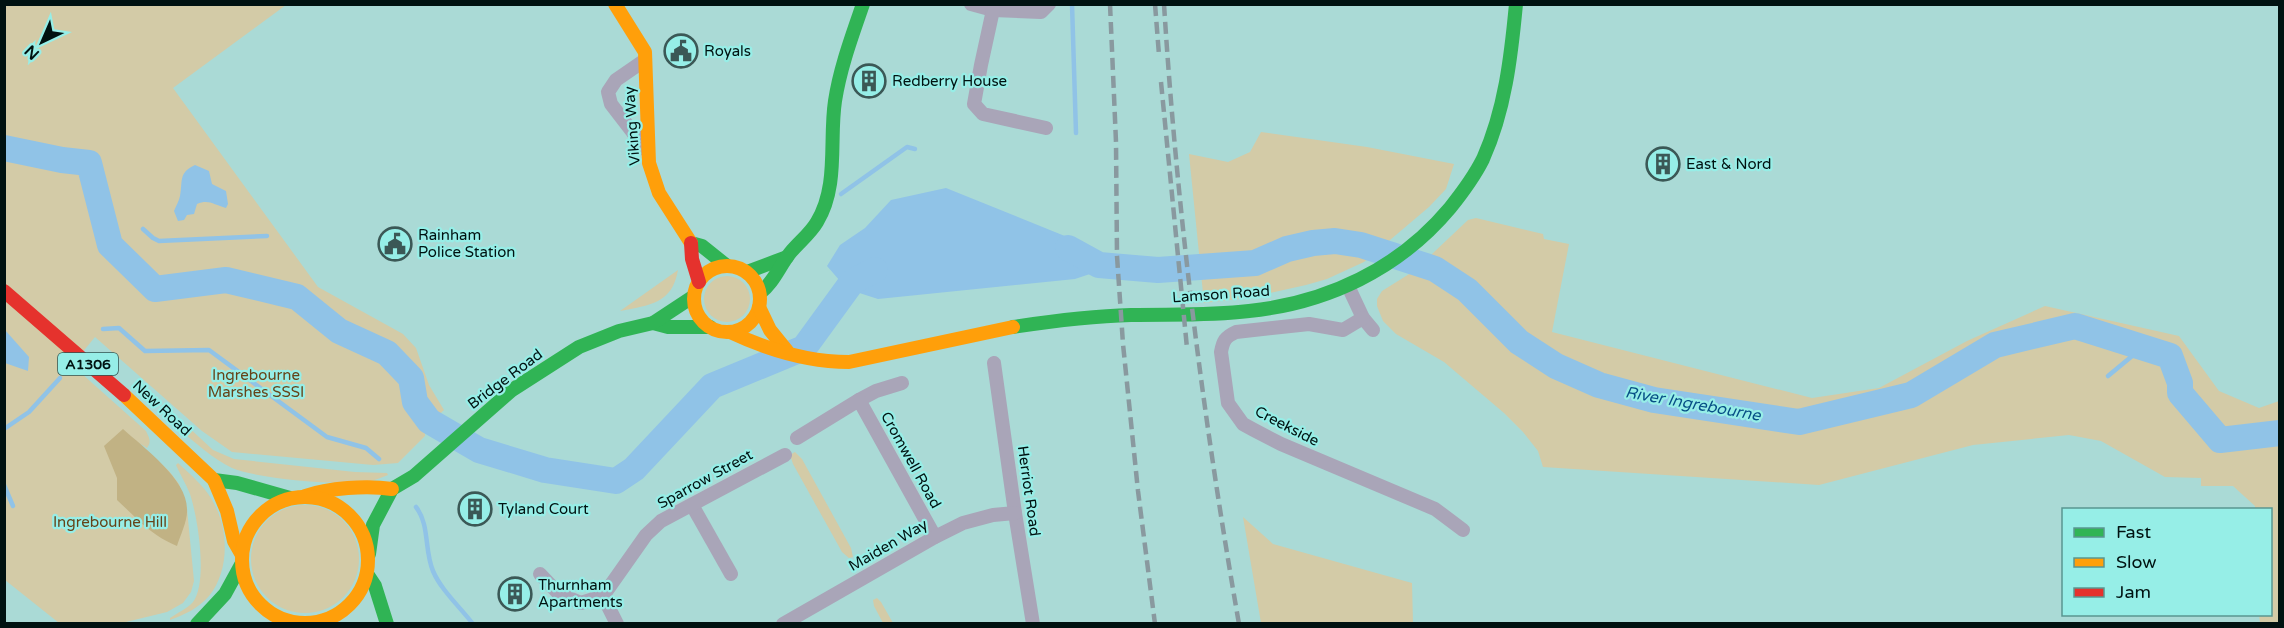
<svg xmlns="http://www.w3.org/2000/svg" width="2284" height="628" font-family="'Varela Round',sans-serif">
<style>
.green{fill:#d3cba7}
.forest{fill:#c1b284}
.water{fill:#90c3e7}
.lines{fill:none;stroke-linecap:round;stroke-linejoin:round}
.stream{stroke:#90c3e7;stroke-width:4.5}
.river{stroke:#90c3e7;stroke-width:26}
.street{stroke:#a9a5b8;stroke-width:14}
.fast{stroke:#30b455;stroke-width:14}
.slow{stroke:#ff9f0a;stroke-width:14}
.jam{stroke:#e5322d;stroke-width:14}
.rail{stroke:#89999f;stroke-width:4.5;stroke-dasharray:12 6;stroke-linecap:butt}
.labels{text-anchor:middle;stroke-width:4.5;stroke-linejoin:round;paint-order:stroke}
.shield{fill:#96eee7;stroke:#2d5451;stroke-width:1.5}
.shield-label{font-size:14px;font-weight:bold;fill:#001211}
.poi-label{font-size:15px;fill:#001211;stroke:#96eee7;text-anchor:start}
.street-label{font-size:15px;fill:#001211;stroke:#96eee7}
.park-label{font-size:15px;fill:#664318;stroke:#96eee7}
.water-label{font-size:16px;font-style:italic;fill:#074f86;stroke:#96eee7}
</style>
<rect width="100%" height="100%" fill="#aadad6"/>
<g class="green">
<path d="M4,5H286L173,88L318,287L403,334L416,348L429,385L444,410L425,428V436L398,463L373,465L232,452L202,431L95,337L72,365L146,431C149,438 152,441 147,448L139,443L169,471L179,484L187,509L194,581L191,592L183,603L167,612L122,623H59L5,580Z"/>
<polygon points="1261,132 1367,147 1454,164 1446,189 1429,207 1364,262 1327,279 1306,285 1247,298 1204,303 1189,154 1228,162 1250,152"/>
<polygon points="1476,218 1543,234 1544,239 1569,244 1552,332 1812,398 1879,388 1967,341 2045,306 2179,336 2219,391 2259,408 2279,401 2279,623 2260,623 2259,615 2270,614 2270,510 2255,509 2255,506 2233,486 2201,486 2201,478 2165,477 2101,441 2069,435 1973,445 1819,485 1543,467 1538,451 1523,432 1504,413 1444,362 1396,334 1383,321 1377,306 1377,299 1382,291 1414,271 1468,220"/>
<path d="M678,270C672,304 650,305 620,311Z"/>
<circle cx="727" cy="299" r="23"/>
<path d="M185,424L213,450L234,459L355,472L387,473L388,475C382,477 376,480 370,481C341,486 258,479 232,468C213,459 196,443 180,430Z"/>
<polygon points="795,452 802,459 851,548 853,557 849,558 842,552 793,464 790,455"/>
<path d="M178,463C190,474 204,486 212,500C229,528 230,570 209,596C199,608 184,615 170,620V618C177,613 187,609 193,602C208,582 198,518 190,494C186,484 180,474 176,465Z"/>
<circle cx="305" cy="559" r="54"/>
<polygon points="1243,517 1273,544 1412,583 1413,623 1261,623"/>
<polygon points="877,598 881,602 893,623 883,623 874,606 873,600"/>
</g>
<path class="forest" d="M123,429C144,448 187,479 187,509C188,520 180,536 177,546C149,534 139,520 117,500V478L104,446Z"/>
<g class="water">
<path d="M195,165L209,171L212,184L226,191L228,204L226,208C214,205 209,199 197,204L194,214L187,215L184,220L178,221L174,211C176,206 179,201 180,196C183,181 178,173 195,165Z"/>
<polygon points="946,188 1087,245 1102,270 1075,279 878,299 847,289 827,266 840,245 865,228 891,200"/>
<polygon points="5,330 29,357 28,371 5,363"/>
</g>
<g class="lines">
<g class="stream">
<polyline points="1072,4 1076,133"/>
<polyline points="841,194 907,147 915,149"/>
<polyline points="143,229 153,238 159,241 267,236"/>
<polyline points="103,329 119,328 145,351 209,350 327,437 366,448 379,459"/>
<polyline points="2108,376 2143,347"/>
<polyline points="4,429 29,412 60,378"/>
<polyline points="4,485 13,506"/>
<path d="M416,507C430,525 424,550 433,571C441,590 460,607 473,624"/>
</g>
<g class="river">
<polyline points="4,148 62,160 89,163 110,245 155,289 226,280 297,297 339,331 387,353 411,378 415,402 429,421 479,450 545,470 616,481 634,469 712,386 804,348 852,282 875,270"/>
<polyline points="1068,248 1099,265 1158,270 1255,263 1287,249 1313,243 1335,241 1361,245 1435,269 1467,290 1519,342 1556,366 1599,385 1654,400 1799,422 1911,395 1995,345 2075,326 2170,356 2180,383 2180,393 2220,440 2280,433"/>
</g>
<g class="street">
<polyline points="971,4 993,10 1041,12 1049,4"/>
<polyline points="993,10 981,65 974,104 983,114 1046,128"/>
<polyline points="645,60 616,80 608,92 611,104 648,152"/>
<polyline points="1348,286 1363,318 1373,330"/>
<path d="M1363,318L1343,330L1309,324L1236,332C1225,337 1223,341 1221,352L1228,403L1243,424L1254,430L1281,444L1435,509L1463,530"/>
<polyline points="994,363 1015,513 1033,624"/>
<polyline points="859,400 876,391 902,383"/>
<polyline points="797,438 859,400 935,537"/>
<polyline points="692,505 731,574"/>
<polyline points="540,574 559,594 581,603 603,596"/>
<polyline points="617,624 603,596 646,535 661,521 785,455"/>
<polyline points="783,624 935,537 963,523 993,515 1015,513"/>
</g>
<g class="fast">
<polyline points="691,243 702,246 727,266"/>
<polyline points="747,272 787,257"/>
<path d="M760,293C774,282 779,267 790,253C799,242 810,234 817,222C839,186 829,140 835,101C840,68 852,36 863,4"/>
<polyline points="653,323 668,327 710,327"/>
<path d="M1013,327C1052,321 1091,316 1131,315C1170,314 1209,316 1249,311C1327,303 1399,269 1450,208C1462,193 1474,177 1483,159C1505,110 1511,57 1516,4"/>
<polyline points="214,480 237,483 290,498"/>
<polyline points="369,554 373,525 392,489 414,476 512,390 579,347 619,331 653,323 694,296"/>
<polyline points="367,574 375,586 387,624"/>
<polyline points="197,624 225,594 242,563"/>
</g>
<g class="slow">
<polyline points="615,4 645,52 649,163 659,193 691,243"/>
<circle cx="727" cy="299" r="33"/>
<polyline points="759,307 770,330 787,351"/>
<path d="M730,332C766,349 809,362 849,362L1013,327"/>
<polyline points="124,395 214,480 227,511 234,541 242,555"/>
<path d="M305,496C328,488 367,485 392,489"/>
<circle cx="305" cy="560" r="63"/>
</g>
<g class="jam">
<polyline points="691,243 692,259 699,282"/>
<polyline points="4,291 124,395"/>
</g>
<g class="rail">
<polyline points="1110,4 1116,142 1117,256 1123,344 1138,491 1155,624"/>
<polyline points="1155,4 1159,55"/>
<path d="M1164,4C1177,212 1203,418 1239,624"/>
<polyline points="1161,82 1187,348"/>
</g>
</g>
<defs>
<g id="civic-ring" transform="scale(1.725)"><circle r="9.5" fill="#96eee7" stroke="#3b5856" stroke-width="1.5"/><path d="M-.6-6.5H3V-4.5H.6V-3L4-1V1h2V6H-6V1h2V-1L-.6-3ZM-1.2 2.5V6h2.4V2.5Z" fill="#3b5856"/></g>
<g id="building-ring" transform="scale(1.725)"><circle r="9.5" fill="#96eee7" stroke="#3b5856" stroke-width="1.5"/><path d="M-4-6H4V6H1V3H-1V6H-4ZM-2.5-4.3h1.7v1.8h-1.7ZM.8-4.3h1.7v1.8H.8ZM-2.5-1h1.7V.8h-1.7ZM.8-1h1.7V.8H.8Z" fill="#3b5856"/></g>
</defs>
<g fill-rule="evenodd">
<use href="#civic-ring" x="681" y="51"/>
<use href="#building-ring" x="869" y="81"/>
<use href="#building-ring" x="1663" y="164"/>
<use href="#civic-ring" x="395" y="244"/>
<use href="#building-ring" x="475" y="509"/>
<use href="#building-ring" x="515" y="594"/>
</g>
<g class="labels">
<rect class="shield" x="58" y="353" width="60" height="22" rx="4.5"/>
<g class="shield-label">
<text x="88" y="369">A1306</text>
</g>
<g class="poi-label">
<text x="704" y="56">Royals</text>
<text x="892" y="86">Redberry House</text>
<text x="1686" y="169">East &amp; Nord</text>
<text x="418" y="240">Rainham<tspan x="418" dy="17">Police Station</tspan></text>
<text x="498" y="514">Tyland Court</text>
<text x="538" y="590">Thurnham<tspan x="538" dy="17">Apartments</tspan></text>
</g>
<g class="street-label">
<text transform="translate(632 126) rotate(-94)" y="5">Viking Way</text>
<text transform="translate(1221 294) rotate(-4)" y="5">Lamson Road</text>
<text transform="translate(505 379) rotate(-37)" y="5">Bridge Road</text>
<text transform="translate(162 408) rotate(43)" y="5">New Road</text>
<text transform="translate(1287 426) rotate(27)" y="5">Creekside</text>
<text transform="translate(911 460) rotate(61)" y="5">Cromwell Road</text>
<text transform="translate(705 479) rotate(-29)" y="5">Sparrow Street</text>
<text transform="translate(1029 491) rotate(82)" y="5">Herriot Road</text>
<text transform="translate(888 545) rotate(-30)" y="5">Maiden Way</text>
</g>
<g class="park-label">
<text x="256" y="380">Ingrebourne<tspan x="256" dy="17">Marshes SSSI</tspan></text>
<text x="110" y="527">Ingrebourne Hill</text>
</g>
<g class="water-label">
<text transform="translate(1693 403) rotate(10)" y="6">River Ingrebourne</text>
</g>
</g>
<rect width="2284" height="628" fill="none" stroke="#001211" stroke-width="12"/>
<rect x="2062" y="508" width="210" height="108" fill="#96eee7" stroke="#5a9691" stroke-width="1.5"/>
<rect x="2074" y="528" width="30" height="9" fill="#30b455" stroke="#5a9691" stroke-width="1.5"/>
<text x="2116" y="538" font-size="18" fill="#001211">Fast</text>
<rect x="2074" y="558" width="30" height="9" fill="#ff9f0a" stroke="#5a9691" stroke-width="1.5"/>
<text x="2116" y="568" font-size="18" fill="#001211">Slow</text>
<rect x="2074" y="588" width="30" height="9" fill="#e5322d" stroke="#5a9691" stroke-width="1.5"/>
<text x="2116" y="598" font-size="18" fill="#001211">Jam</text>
<g transform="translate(42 42) rotate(224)" stroke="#96eee7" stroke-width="4.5" paint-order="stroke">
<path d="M0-4.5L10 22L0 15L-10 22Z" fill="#001211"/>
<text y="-9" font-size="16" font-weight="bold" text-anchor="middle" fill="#001211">N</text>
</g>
</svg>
